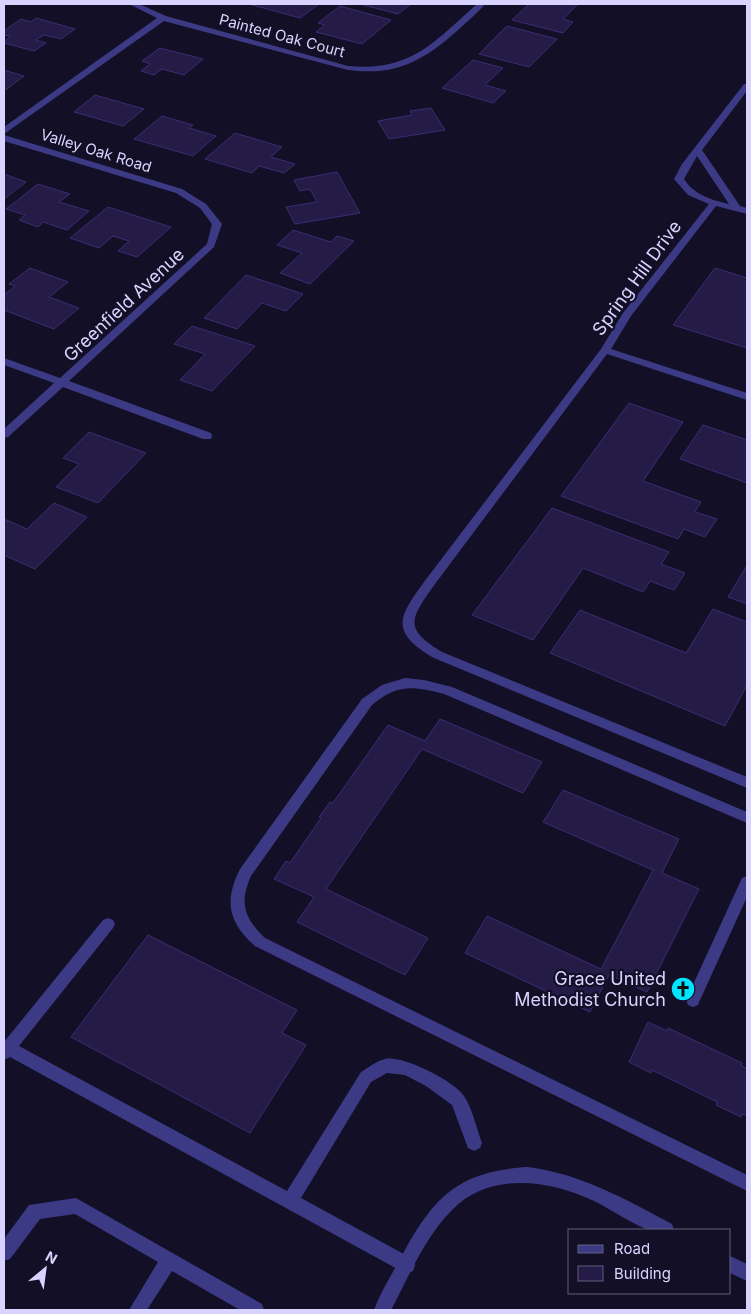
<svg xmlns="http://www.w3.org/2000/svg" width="751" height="1314" font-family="Inter,sans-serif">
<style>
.building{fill:#241b47;stroke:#3b2d73}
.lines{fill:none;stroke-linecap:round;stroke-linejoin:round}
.service{fill:#3d3a85;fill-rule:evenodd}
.minor{fill:#3d3a85;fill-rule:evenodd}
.labels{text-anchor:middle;stroke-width:4.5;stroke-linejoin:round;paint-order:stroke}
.far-street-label{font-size:15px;fill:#d9d4ff;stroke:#130f26}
.street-label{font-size:18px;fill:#d9d4ff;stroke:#130f26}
.poi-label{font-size:18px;fill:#d9d4ff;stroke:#130f26;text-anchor:end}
</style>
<rect width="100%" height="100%" fill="#130f26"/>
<g class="building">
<polygon points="249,4 319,4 300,18"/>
<polygon points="360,4 411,4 398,14"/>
<polygon points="529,4 578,4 563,19 573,22 563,33 512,20"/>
<polygon points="340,6 391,20 362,44 316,32 325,25 318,23"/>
<polygon points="36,18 75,29 61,39 44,35 36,40 46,43 34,51 4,43 10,36 4,35 4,31 21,19 31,22"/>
<polygon points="507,26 557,39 529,67 479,54"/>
<polygon points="160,48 203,59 184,75 162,69 154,75 141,71 150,64 142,61"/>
<polygon points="473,60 503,68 485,85 506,91 493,103 442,88"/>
<polygon points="4,70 24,76 4,91"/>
<polygon points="95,95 144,109 123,126 74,112"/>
<polygon points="431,108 445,130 389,139 378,121 412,115 410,111"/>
<polygon points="162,116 193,125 189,128 216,136 193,156 134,139"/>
<polygon points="235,133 282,147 271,157 295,164 284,173 259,166 252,173 205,159"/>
<polygon points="337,172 360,213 295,224 286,207 317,202 310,189 300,191 294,180"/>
<polygon points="4,174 26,182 4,199"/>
<polygon points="38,184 70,194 59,202 89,211 67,230 43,222 38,227 19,220 25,215 6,209"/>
<polygon points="108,207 171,227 137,257 118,251 129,241 113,236 99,248 70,238"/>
<polygon points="293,230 331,242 337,236 354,241 310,284 280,273 302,253 277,245"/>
<polygon points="30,268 68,282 49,297 79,308 54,329 4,310 4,295 15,286 9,284"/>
<polygon points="715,268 747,278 747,348 673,325"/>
<polygon points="246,275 303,294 286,311 262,303 237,329 204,318"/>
<polygon points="192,326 255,346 212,391 180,380 205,354 174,344"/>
<polygon points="629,403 683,422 643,481 701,502 695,512 717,519 705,537 684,529 678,539 561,496"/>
<polygon points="703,425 747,440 747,483 680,459"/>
<polygon points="89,432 146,453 98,503 56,487 79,464 63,458"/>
<polygon points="54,503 87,517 35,569 4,555 4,519 27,529"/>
<polygon points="552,508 669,552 661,564 685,573 674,590 650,581 643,592 583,568 533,640 472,615"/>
<polygon points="747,565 747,604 728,597"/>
<polygon points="713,609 747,622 747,685 725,726 550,653 580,610 686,653"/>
<polygon points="440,719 542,762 523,793 422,749 326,889 428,938 405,975 297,922 314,897 274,879 286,861 290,863 321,818 319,817 330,802 333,803 388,725 425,741"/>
<polygon points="563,790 679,839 662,873 699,889 647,992 609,975 590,1012 465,953 487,916 601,969 653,870 543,822"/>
<polygon points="148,935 297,1010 282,1033 306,1045 250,1133 71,1037"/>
<polygon points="648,1022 667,1031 668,1028 742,1063 741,1065 747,1069 747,1116 742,1114 741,1117 716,1105 717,1102 652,1070 651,1073 629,1062"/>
</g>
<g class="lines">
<g class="service">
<path d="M744,84H747V91L702,150L740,206L747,208V214L716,206L631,316L611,349L747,393V400L607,354L435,584C411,618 402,628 442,652L747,777V788L434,658C387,631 400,615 427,578L601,349L623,313L709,204L688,195L674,179L682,164ZM697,156L729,204C712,200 694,195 684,179Z"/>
<path d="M108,918L113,920L115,924L113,928L19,1046L287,1191L361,1072C368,1068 376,1061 385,1059C403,1055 454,1081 464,1096C472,1107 477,1130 482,1143L480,1148L474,1151L468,1148L452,1105L426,1086L405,1075L387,1073L371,1082L301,1198L413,1259L415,1265L413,1271L407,1273L401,1271L10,1057L4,1060V1042L103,920Z"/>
<polygon points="76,1198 262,1304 264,1310 240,1310 172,1271 147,1310 129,1310 158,1262 75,1214 40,1219 10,1259 4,1261 4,1239 29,1205"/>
</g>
<g class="minor">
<path d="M129,4H139L166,16L348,66C411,72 434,42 477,4H485C477,14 466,22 457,31C422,62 395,76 348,70L164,21L4,134V127L157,18Z"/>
<polygon points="4,135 182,189 206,204 222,224 214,247 69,381 211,433 212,436 211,439 203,439 63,387 8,437 4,438 4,429 54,383 4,365 4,358 60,378 207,244 212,224 200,208 176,193 4,141"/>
<path d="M405,678L424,680L452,687L747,812V823L444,694C413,686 397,684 372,705L251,876C239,903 244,918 265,938L747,1175V1191L255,946C228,922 224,901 240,869L362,699L382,685Z"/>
<polygon points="747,876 747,897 700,1000 698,1005 693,1007 688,1005 686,1000 742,878"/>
<path d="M528,1167C581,1174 625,1199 672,1224L674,1230C667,1230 659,1231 651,1230C640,1229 607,1207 594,1201C550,1180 489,1171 452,1210C425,1237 409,1276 391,1310H374C380,1293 391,1276 400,1259C432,1199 456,1171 528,1167Z"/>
<polygon points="730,1256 747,1264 747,1281 730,1273"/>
</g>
</g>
<defs>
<g id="church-disc" transform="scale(1.25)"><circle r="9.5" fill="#00e5ff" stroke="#130f26"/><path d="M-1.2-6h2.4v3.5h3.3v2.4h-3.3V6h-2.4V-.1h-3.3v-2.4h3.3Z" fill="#111"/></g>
</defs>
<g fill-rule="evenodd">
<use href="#church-disc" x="683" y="989"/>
</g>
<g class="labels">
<g class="far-street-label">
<text transform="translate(282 36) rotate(15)" y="5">Painted Oak Court</text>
<text transform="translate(96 151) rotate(17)" y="5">Valley Oak Road</text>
</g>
<g class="street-label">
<text transform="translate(637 278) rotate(-54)" y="6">Spring Hill Drive</text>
<text transform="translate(124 305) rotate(-43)" y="6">Greenfield Avenue</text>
</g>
<g class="poi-label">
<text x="666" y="985">Grace United<tspan x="666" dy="21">Methodist Church</tspan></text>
</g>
</g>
<rect width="751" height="1314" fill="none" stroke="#d9d4ff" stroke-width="10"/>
<rect x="568" y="1229" width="162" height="65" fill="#130f26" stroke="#625e7d"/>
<rect x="578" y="1245" width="25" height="8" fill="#3d3a85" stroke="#625e7d"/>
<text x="614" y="1254" font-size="15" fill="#d9d4ff">Road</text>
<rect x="578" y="1266" width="25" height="15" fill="#241b47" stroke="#625e7d"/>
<text x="614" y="1279" font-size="15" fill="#d9d4ff">Building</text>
<g transform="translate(45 1269) rotate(29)" stroke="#130f26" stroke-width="4" paint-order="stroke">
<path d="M0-4L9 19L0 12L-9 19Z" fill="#d9d4ff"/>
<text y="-8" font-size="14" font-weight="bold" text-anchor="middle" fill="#d9d4ff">N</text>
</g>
</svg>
